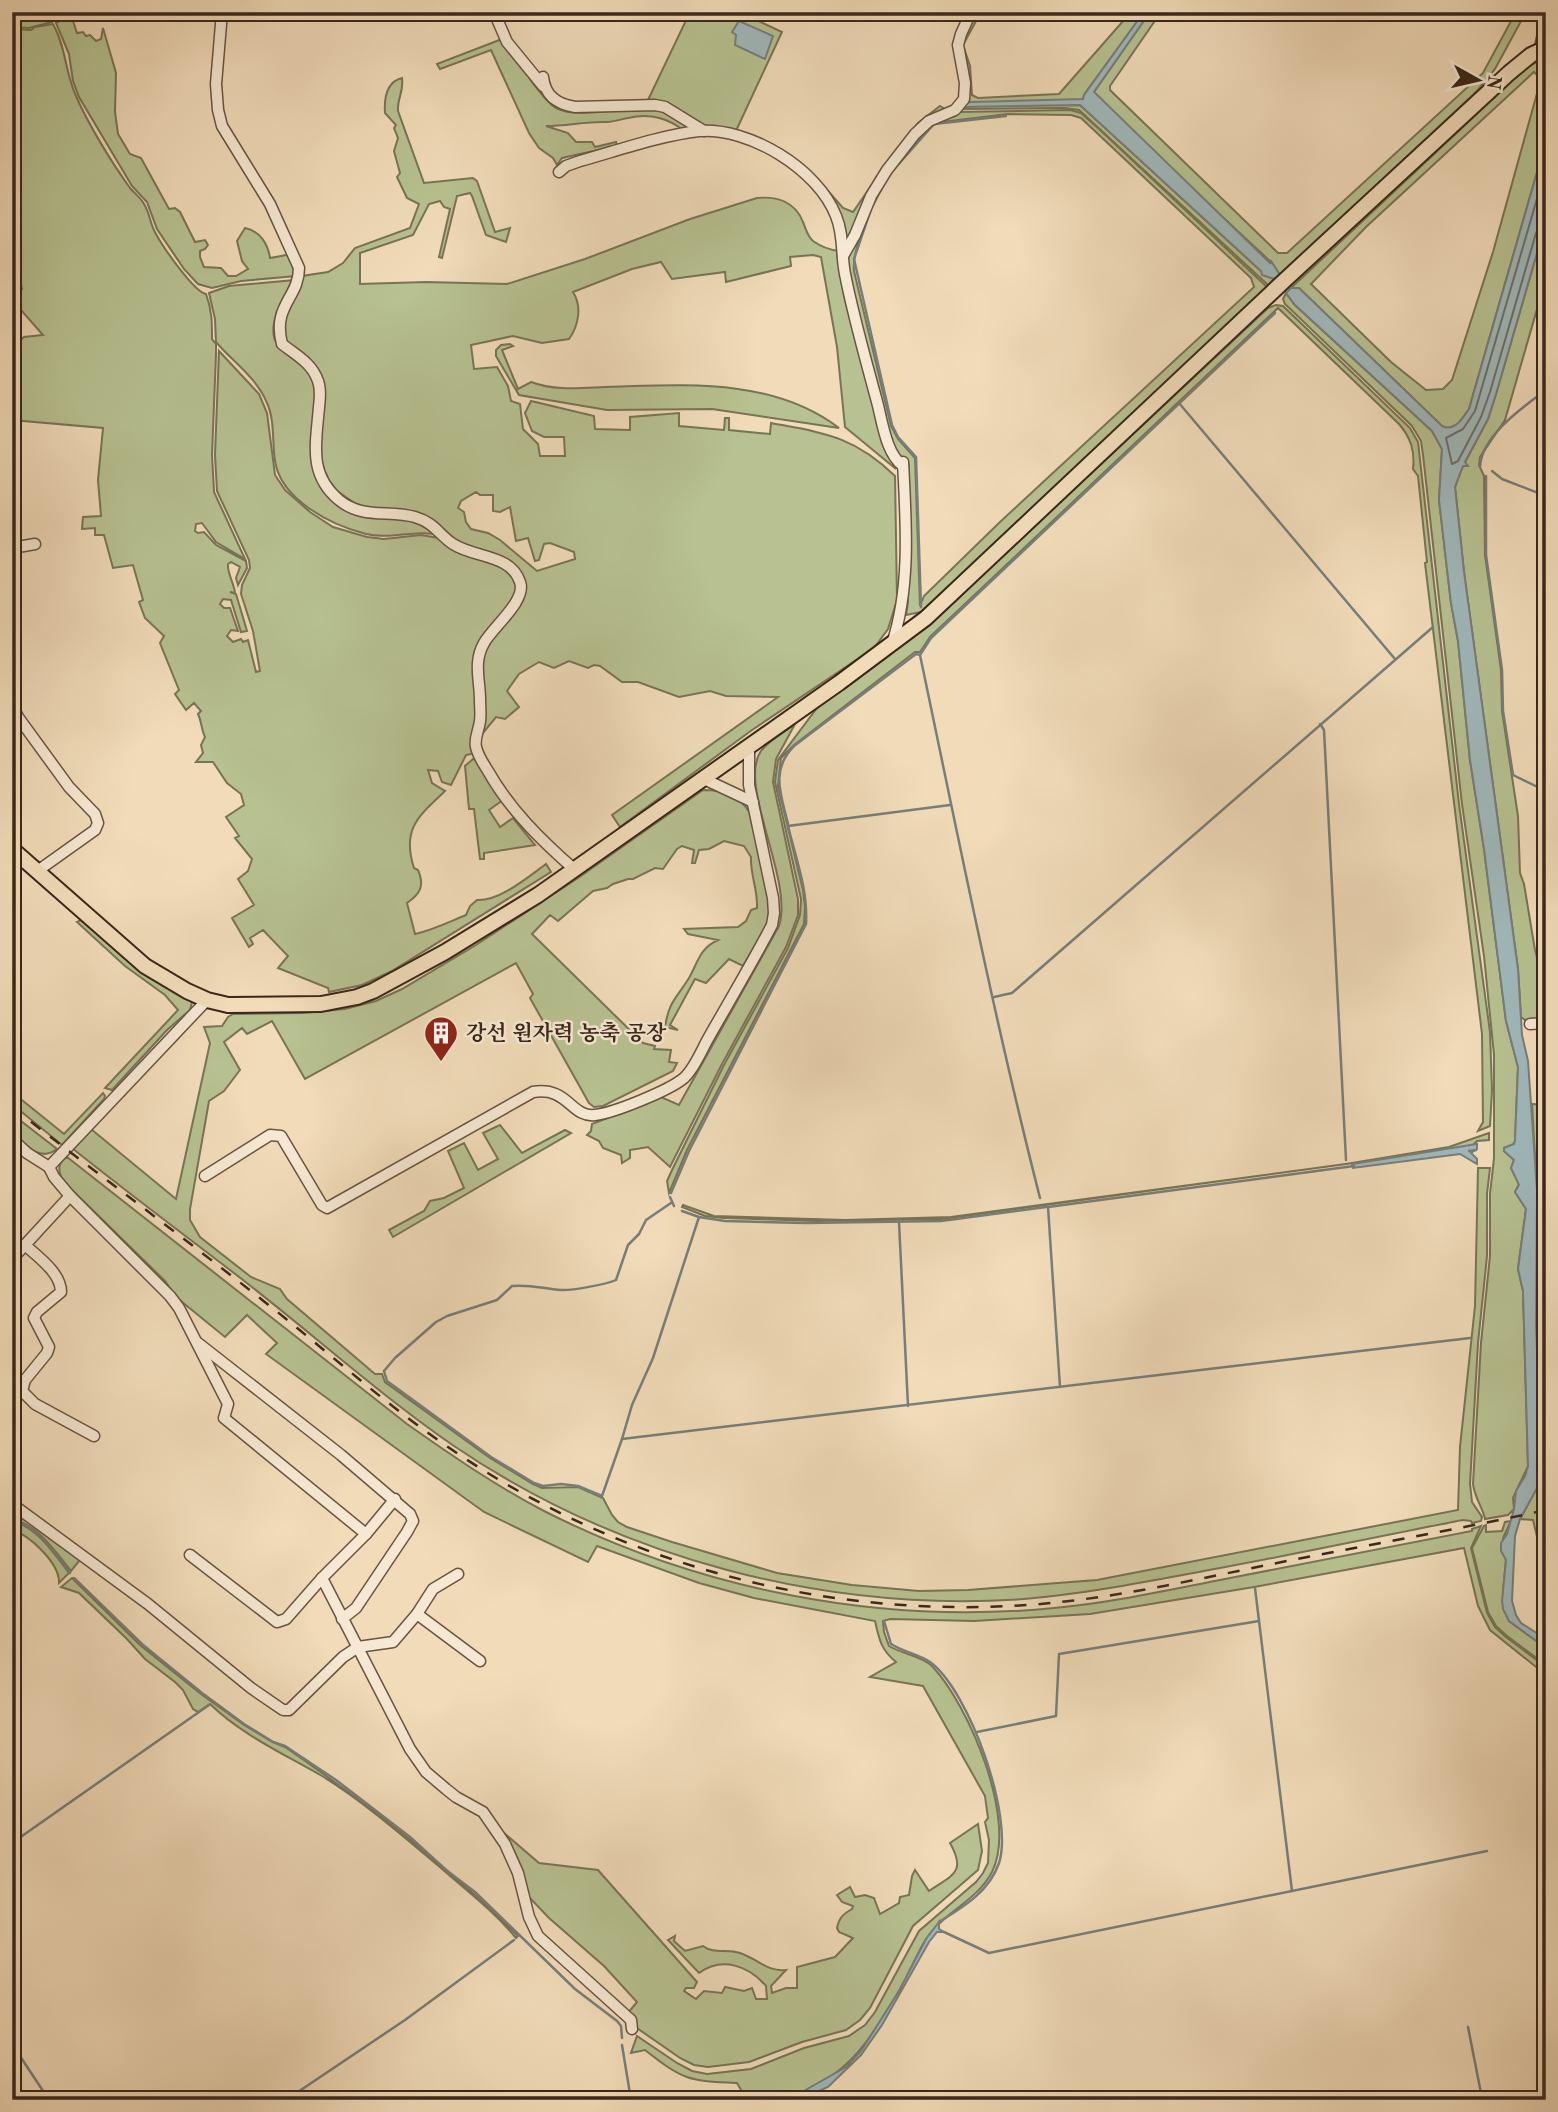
<svg xmlns="http://www.w3.org/2000/svg" width="1558" height="2112" font-family="'Old Standard TT','Noto Serif KR',serif">
<style>
.green{fill:#b7c191;stroke:#787456;stroke-width:2;fill-rule:evenodd}
.water{fill:#a0b8bb;stroke:#777e7b;stroke-width:2}
.lines{fill:none;stroke-linecap:round;stroke-linejoin:round}
.shore{stroke:#6d706a;stroke-width:2}
.stream{stroke:#777e7b;stroke-width:2.5}
.minor-casing{stroke:#685442;stroke-width:13}
.tertiary-casing{stroke:#685442;stroke-width:16}
.primary-casing{stroke:#3a271a;stroke-width:18}
.minor{stroke:#f6e8d2;stroke-width:10}
.tertiary{stroke:#f6e8d2;stroke-width:12}
.primary{stroke:#f1dbb9;stroke-width:14}
.rail{stroke:#3a271a;stroke-width:2.5;stroke-dasharray:12 12;stroke-linecap:butt}
.labels{text-anchor:middle;stroke-width:5;stroke-linejoin:round;paint-order:stroke}
.poi-label{font-size:21px;font-weight:bold;fill:#3a271a;stroke:#f6e8d2;text-anchor:start}
</style>
<rect width="100%" height="100%" fill="#f1dbb9"/>
<filter id="stains"><feTurbulence type="fractalNoise" baseFrequency=".00286" numOctaves="4"/><feColorMatrix values="0 0 0 0 .2 0 0 0 0 .09 0 0 0 0 .02 0 0 0 .5 -.17"/></filter>
<radialGradient id="worn" r=".72"><stop offset=".6" stop-color="#630" stop-opacity="0"/><stop offset="1" stop-color="#630" stop-opacity=".3"/></radialGradient>
<g class="green">
<polygon points="12,12 50,12 52,22 29,28 12,27"/>
<polygon points="690,12 739,12 782,32 735,133 698,124 647,102"/>
<path d="M973,12H981L963,45L970,66L972,95L978,98L1059,94L1131,12H1144L1084,95L1083,100L964,103C961,68 957,46 973,12Z"/>
<polygon points="1150,12 1161,12 1110,86 1110,90 1278,253 1287,253 1483,73 1516,12 1526,12 1495,69 1477,91 1280,275 1272,263 1173,171 1094,92"/>
<path d="M71,15L77,33L83,32L86,36L90,35L96,41L101,39L103,28L116,73L115,112L118,134L130,154L141,158L169,209L175,208L180,212L195,242L205,240L208,245L205,249L200,251V257L204,267L221,268L228,276H236L248,269L242,261L237,241L245,228C260,231 268,244 270,258L292,254L296,276L241,281L212,288L198,284L184,269L157,229L147,202L132,186L79,97L73,81L69,54L56,23Z"/>
<path d="M53,24C66,47 65,72 76,96C88,124 112,163 130,188C135,194 141,198 144,204C150,213 150,225 156,234C163,247 194,292 206,294C212,310 212,323 212,339L216,344V354L212,455L214,492L245,559L216,542L202,523L196,524L195,531L198,533L204,532L216,545L246,561L247,568L238,585L236,578L240,567L231,562L228,564C227,573 234,583 235,593L230,592L236,594L247,631L241,632L231,600L223,599L220,604L224,608H230L238,631L231,630L227,636L233,642L241,639L243,642L248,640L256,672L260,671L253,631L241,594L242,585L250,568L249,560L217,491L215,455L219,351L259,394L267,413L275,475L285,490L310,512L333,527L367,537L384,539L421,535L439,538L489,560L509,571L520,590L481,642L475,753L466,755L451,785L442,782L438,771L428,770L432,783L445,791C420,815 401,828 414,868L418,870C425,886 420,894 407,903L415,934C433,930 449,922 466,915L470,906L477,900C500,901 528,877 546,864L551,872L392,971L362,985L329,992L328,988L278,968L288,956L263,930L250,938L253,944L249,947L232,918L254,905L238,879L248,871L252,859L235,838L239,836L226,817L244,805L241,794L227,783L213,762H196L203,753L201,745L205,737C201,729 202,722 198,714L201,711L194,703L186,710L175,694L179,690L160,643L164,636L145,618L139,602L143,600L133,565L113,568L104,535H95V528L82,529L83,517L101,516L98,480L103,428L12,420V347L24,337L43,335L13,301L22,289L17,267L12,261V29L31,30L35,27Z"/>
<path d="M502,39C514,54 542,101 556,108C582,121 630,103 660,111C672,114 682,123 693,129L685,131C667,118 651,113 628,118C622,119 613,122 607,122C587,121 567,126 546,126L568,133L576,142H592L595,147L616,142L617,146L562,158L557,165L553,158L539,148L529,133L491,50L440,69L437,64Z"/>
<path d="M1546,56V141L1469,409L1458,424L1447,429L1442,426L1299,288H1291L1525,69ZM1534,72L1541,79L1493,252L1452,380L1443,389L1426,390L1391,362L1311,284L1366,227Z"/>
<path d="M402,78C404,91 397,99 398,111L424,183L473,178L477,181L495,232L510,228L506,242L486,235L472,196L470,193L457,196L442,258L439,257L450,209L444,207L440,201L429,204L413,235L360,253V284L426,282L507,284L585,259L690,219L757,198C777,196 795,202 803,222C806,229 807,236 813,241C820,246 831,250 839,251L844,295L882,441L896,469L845,427L837,347L821,257L813,255L790,257L791,266L726,282L725,272L672,279L661,262L632,269L573,292C582,306 579,325 569,339L542,343L513,336L471,345L474,369L497,367L508,386L511,401L520,404L523,429L538,444L540,456H565L564,437H544L532,431L525,413L531,401L594,416L595,429L630,430V417L679,413V426L724,430L725,418H729V430L770,434L771,423C824,433 854,436 895,476L897,600L888,629L874,648L752,730L620,827L612,815L778,697L726,696L710,691L679,697L638,682H622L600,666L594,665L588,668L569,661L554,668L539,662L519,674L507,691L519,707L505,719L496,717L478,739C479,707 474,669 490,641C502,619 534,607 523,577L461,547L438,526L359,506L337,491L326,478L317,454L323,421V388L283,340V318L302,276L328,272L343,263L355,248L410,228L419,204L407,198L397,177L400,173L394,151L398,138L394,128L396,125L385,113C384,98 386,82 402,78ZM476,492L480,495H493V511L500,512L510,507L516,541L528,538L535,561L539,560L544,544L550,543L574,552L575,559L537,571L500,540L488,533L471,529L466,522L464,512L458,508L461,501Z"/>
<polygon points="1080,105 1264,274 1274,279 1268,285 1079,110 1065,108 958,109 969,106"/>
<polygon points="940,106 948,111 915,131 846,247 820,189 823,185 843,208 853,212 896,150 918,123"/>
<path d="M1070,110L1081,113L1099,129L1267,287L1165,385L921,612L906,615L908,602L905,459H899L884,422L847,264V258L873,194L888,171L919,132L934,121L956,112ZM1008,114L1071,115L1081,118L1251,278L1254,287L1000,522L924,596L920,606L915,458L898,439L891,426L854,271C853,257 857,247 861,234C877,187 899,158 934,123Z"/>
<polygon points="1546,222 1546,278 1505,420 1480,457 1479,465 1484,476 1485,555 1501,670 1502,711 1518,816 1520,873 1524,884 1535,950 1546,991 1546,1018 1525,1020 1521,1017 1518,969 1464,572 1455,487 1463,466 1488,419 1496,394"/>
<path d="M295,280C285,295 264,327 278,345C290,360 308,365 315,384C320,398 314,447 313,465C323,512 375,506 412,518C422,521 431,530 440,535C415,529 391,540 366,534C331,525 281,500 275,461C272,442 275,420 267,403C257,378 233,362 216,342L215,319L209,293L229,286Z"/>
<path d="M1286,293L1295,305L1432,431L1442,449L1439,500L1451,603L1458,641L1470,760L1484,849L1506,1021L1518,1067L1515,1140L1514,1144L1504,1148V1151L1514,1160L1511,1168L1519,1184L1515,1192L1526,1209L1518,1269L1523,1291L1528,1466L1513,1498L1514,1509L1508,1515L1485,1519C1483,1508 1475,1499 1473,1484L1481,1343L1490,1256V1194L1494,1158V1055L1484,956L1462,804L1423,455L1421,441L1412,426L1285,304L1283,299Z"/>
<path d="M1276,305L1283,306L1410,428L1418,442L1459,804L1490,1032L1492,1090L1490,1126L1478,1131L1483,1122L1482,1034L1425,563L1427,562L1418,476L1413,469C1415,451 1411,438 1399,424L1278,308L930,637L920,652H915L794,745L781,758L778,786L803,890L805,907L804,924L687,1150L669,1193L667,1181L673,1168L724,1065L788,948L800,915L801,899L775,782L778,760L817,708L929,625L1268,308Z"/>
<path d="M510,344L513,346L502,350L518,389L531,382C555,391 580,388 605,387C685,385 772,377 839,428L712,409L607,410L519,395L496,356V350L501,345Z"/>
<path d="M795,724L776,759L773,782L798,899V915L786,947L722,1064L670,1167L648,1147L630,1150V1158L622,1163L621,1155L603,1148L599,1141L587,1135L591,1131L592,1124L661,1097L679,1105L779,926C794,880 737,785 761,751C769,740 785,732 795,724Z"/>
<polygon points="473,759 477,760 503,800 489,810 500,827 513,818 535,845 484,853 484,859 480,859 474,809 469,809 465,766"/>
<path d="M703,790C724,790 739,795 750,813L770,903L768,923L743,966L729,959L706,983L695,979L670,1025L678,1030L665,1027C669,1001 676,999 689,978C698,962 700,948 718,940L688,934L684,929L738,927L746,921L751,910L757,908C758,890 750,874 751,857L744,846L724,841L709,849L699,850L695,863H692L694,850L682,846L677,849L663,869L655,868L633,879H628L613,884L607,888L593,891L558,921L550,915L532,934L643,1043L655,1046L654,1049L671,1050L669,1062L677,1063L673,1071L603,1106L594,1107L589,1103L530,998L533,994L516,963L305,1079L272,1021L247,1034L242,1028L224,1042L240,1070L224,1091L209,1101L190,1209V1220L200,1237L251,1277L280,1289L287,1299L375,1374H382L385,1382L490,1458L533,1484L542,1488L578,1487L603,1498L612,1515L618,1522L627,1527L672,1542L777,1573L852,1585L919,1591L968,1590L1097,1580L1458,1510L1460,1447L1475,1306L1478,1168H1490L1487,1194V1256L1478,1343L1470,1484L1472,1502L1482,1517L1481,1521L1472,1523L1471,1521L1463,1520C1375,1537 1287,1556 1199,1572C1140,1583 1083,1594 1024,1599C825,1613 619,1558 454,1446C380,1395 314,1335 243,1280C186,1236 128,1193 72,1148L91,1129L176,1199L210,1043L204,1027L222,1026L228,1017L233,1014L302,1013L345,1009L376,1001L402,989L476,945L578,878Z"/>
<polygon points="81,920 140,971 192,1002 190,1010 167,1030 112,1090 105,1088 178,1010 165,995 125,966 77,922"/>
<polygon points="12,1092 64,1134 103,1093 105,1096 104,1099 62,1145 12,1104"/>
<polygon points="1532,1104 1546,1105 1546,1574 1533,1520 1520,1519 1537,1488 1541,1458 1536,1325 1537,1191"/>
<path d="M12,1114L57,1149C39,1163 25,1144 12,1131Z"/>
<polygon points="500,1125 522,1153 565,1130 571,1133 393,1237 389,1230 424,1211 430,1201 444,1198 464,1188 448,1151 464,1143 478,1170 498,1159 483,1133"/>
<polygon points="1489,1133 1489,1140 1477,1141 1473,1145 1449,1150 942,1219 816,1221 724,1218 705,1216 682,1207 683,1205 714,1216 845,1220 951,1217 1346,1164 1449,1147"/>
<path d="M67,1157L407,1424C451,1455 496,1486 544,1511C700,1590 879,1625 1054,1608C1111,1603 1168,1590 1225,1579C1307,1563 1389,1547 1472,1531V1529L1481,1526L1471,1548L1487,1613L1495,1627L1506,1637L1546,1667V1675L1490,1630L1478,1606L1464,1548L1254,1587L1090,1614L974,1621L890,1619L883,1621L884,1632L889,1646C902,1654 922,1656 932,1666C969,1705 1018,1821 992,1872C977,1901 945,1911 926,1939C916,1955 909,1974 899,1991C867,2044 850,2074 789,2099C779,2103 759,2100 747,2100L737,2083C688,2081 683,2080 645,2050L631,2053L637,2036L677,2063L692,2071L707,2074L751,2069L804,2048L849,2036L865,2025L875,2012L919,1931L976,1882L983,1873L988,1863L989,1840L985,1822L988,1818L985,1796L923,1686L870,1677L896,1662C881,1650 879,1639 875,1621L754,1598L699,1583L597,1546L588,1562L484,1512L266,1354L277,1343L247,1315L225,1337L176,1297L165,1281L63,1181C58,1171 57,1163 67,1157Z"/>
<path d="M12,1508L80,1560L71,1571C57,1554 36,1522 12,1520Z"/>
<polygon points="1511,1521 1503,1538 1506,1560 1503,1591 1509,1621 1546,1648 1546,1665 1507,1636 1496,1626 1488,1612 1472,1548 1484,1526 1486,1525 1486,1532 1502,1531 1505,1522"/>
<path d="M12,1522C35,1524 56,1556 69,1573L59,1583C60,1564 30,1535 12,1530Z"/>
<path d="M72,1578L140,1645L201,1694L244,1725L273,1742L285,1747C368,1804 447,1865 518,1936L516,1938C494,1911 467,1891 441,1868C403,1836 364,1802 322,1776C284,1754 242,1735 210,1704L198,1712L193,1709L183,1690L175,1682L145,1659L127,1639L79,1593L61,1587Z"/>
<path d="M978,1824L982,1851L978,1870L913,1926L870,2008L860,2020L846,2030L802,2042L749,2062L708,2067L694,2065L680,2058L634,2026L627,2014L637,2002L604,1966L549,1918L527,1895L497,1827L539,1863L598,1870L697,1982L694,1988H686L684,1991L696,1999L704,1991L722,1993L725,1987L744,1991L752,1988L756,1999H767L766,1986C749,1966 722,1956 699,1973L668,1940L675,1936L674,1941L685,1951L703,1946C713,1954 727,1949 740,1953C758,1959 767,1972 786,1970L771,1986L772,1993L786,1988H797V1967L835,1957L853,1938L839,1932L837,1928C839,1918 843,1914 852,1909L853,1906L842,1902L837,1895L850,1887L855,1897L865,1895L874,1898L880,1914L899,1903L900,1897L909,1895L912,1876L915,1870L929,1891C952,1875 967,1873 950,1843Z"/>
</g>
<g class="water">
<polygon points="1144,12 1150,12 1094,92 1270,263 1271,261 1280,275 1274,279 1262,275 1261,271 1080,105 962,107 964,103 971,102 1083,99 1084,95"/>
<polygon points="739,21 773,36 765,59 735,45 736,35 732,32"/>
<path d="M1546,141V222L1496,394L1488,419L1465,462L1468,466H1463L1455,487L1464,572L1518,969L1522,1035L1528,1061L1537,1191L1536,1325L1541,1458L1537,1488L1520,1519L1515,1536L1512,1601L1516,1615L1521,1623L1546,1639V1648L1509,1621L1503,1609L1502,1601L1506,1560L1501,1551V1543L1507,1534L1514,1509L1516,1491L1525,1476L1528,1466L1523,1291L1518,1269L1526,1209L1515,1192L1519,1185L1511,1168L1514,1160L1504,1151V1148L1514,1144L1515,1140L1518,1067L1506,1021L1484,849L1470,760L1458,641L1451,603L1439,500L1442,449L1432,431L1295,305L1286,293L1291,288H1299L1442,426C1455,432 1462,419 1469,409Z"/>
<polygon points="1477,1144 1477,1149 1471,1153 1477,1159 1477,1164 1460,1154 1353,1168 1352,1164"/>
<polygon points="939,1922 939,1929 944,1932 937,1932 929,1942 882,2025 861,2055 828,2087 799,2100 788,2100 846,2067 861,2051 899,1991 926,1939"/>
</g>
<g class="lines">
<polyline class="shore" points="1546,168 1475,411 1463,429 1446,438 1452,464 1458,461 1481,417 1490,392 1536,233 1539,228 1546,227"/>
<g class="stream">
<polyline points="889,175 934,124 1006,116"/>
<polyline points="886,180 871,209 854,259 892,425 898,437 916,457 921,607"/>
<polyline points="1179,403 1395,659"/>
<path d="M1480,467C1481,436 1523,407 1546,390"/>
<polyline points="1492,471 1502,479 1546,496"/>
<polyline points="1486,476 1486,555 1502,670 1503,711 1513,775 1546,791"/>
<polyline points="1320,724 1324,730 1346,1160"/>
<path d="M788,824C781,795 770,770 794,746L916,654L920,655"/>
<polyline points="994,997 1012,993 1433,627"/>
<polyline points="1469,1151 1476,1150"/>
<path d="M671,1193L689,1151L806,924C808,890 796,859 788,826L950,805"/>
<polyline points="670,1197 674,1206"/>
<path d="M1040,1198C994,1018 958,836 920,655L931,638L1275,313"/>
<path d="M671,1203L646,1220L639,1234L628,1245L616,1280C608,1284 570,1291 561,1290C544,1289 530,1284 512,1286L497,1300L447,1316L436,1322L395,1358L384,1371L387,1381L491,1457L534,1483L543,1486L561,1484L578,1486L602,1496L622,1439L1470,1338"/>
<polyline points="682,1211 699,1217"/>
<polyline points="899,1222 908,1406"/>
<polyline points="1060,1387 1048,1207 1354,1166"/>
<polyline points="622,1439 632,1405 653,1358 699,1217 725,1221 805,1223 941,1221 1046,1207"/>
<path d="M12,1521C36,1523 57,1555 70,1573"/>
<polyline points="74,1578 143,1645 202,1693 244,1724 273,1742 285,1746 336,1780 410,1837 446,1870 475,1892 575,1989 617,2021 621,2026 622,2038"/>
<polyline points="1255,1588 1292,1891"/>
<path d="M884,1621L891,1644C903,1652 919,1654 930,1662C969,1690 1014,1817 999,1863C989,1892 963,1907 939,1922"/>
<polyline points="977,1732 1056,1716 1059,1654 1259,1621"/>
<polyline points="12,1843 209,1705"/>
<polyline points="944,1932 989,1953 1487,1851"/>
<polyline points="1468,2027 1481,2093"/>
<polyline points="12,2044 49,2100"/>
<polyline points="622,2045 631,2100"/>
<polyline points="1483,2099 1483,2100"/>
<polyline points="286,2100 405,2020 514,1940"/>
</g>
<g class="minor-casing">
<g id="minor">
<path d="M222,12L216,84L218,110L222,126L270,204L299,268C299,298 272,305 282,344C296,355 312,363 318,381C321,389 320,399 319,407C316,444 308,474 339,500C362,519 388,510 415,517C435,523 439,535 453,544C474,558 511,554 520,582C527,600 493,627 484,643C473,662 480,680 480,700C480,707 481,715 480,721C479,730 474,738 476,747C478,756 483,763 488,771C510,810 541,840 575,870"/>
<polyline points="494,12 507,42 543,86"/>
<path d="M543,77C545,96 557,104 575,107L655,105L665,107L704,131"/>
<path d="M559,172L566,166L580,161C616,151 662,135 699,131C749,127 818,169 836,216C844,235 841,255 845,274C853,315 865,357 876,398C882,418 885,453 903,466"/>
<polyline points="843,256 855,235 871,196 887,170 915,134 929,121 955,110 964,99 965,83 958,45 961,34 971,12"/>
<polyline points="12,548 35,544"/>
<path d="M892,644C911,586 906,522 903,462"/>
<polyline points="12,705 18,717 69,787 95,814 98,823 95,830 36,872"/>
<polyline points="704,779 753,802"/>
<polyline points="207,1000 49,1167 54,1177 70,1196 170,1296 179,1308 228,1404 224,1418 366,1534 322,1578 410,1749 426,1772 446,1789 456,1797 483,1812 505,1844 518,1873 529,1917 538,1936 631,2020 632,2029"/>
<polyline points="1530,1024 1546,1023"/>
<polyline points="12,1139 27,1153 49,1167"/>
<path d="M205,1176L270,1135L281,1136L322,1205L327,1208L533,1092C568,1086 571,1118 595,1115C614,1113 670,1090 684,1078C695,1068 702,1049 709,1037C730,1000 752,963 772,925L774,913L773,898L749,785V745"/>
<path d="M25,1245C38,1257 61,1273 61,1292L37,1312L34,1318L49,1347L47,1353L25,1380L22,1391L35,1404L94,1436"/>
<polyline points="12,1259 70,1196"/>
<polyline points="198,1343 341,1455 410,1514 413,1521 407,1532 356,1608 342,1619"/>
<polyline points="12,1504 148,1604 251,1688 283,1710 289,1710 343,1657 358,1647 393,1642 417,1614 433,1589 458,1574"/>
<polyline points="366,1534 395,1499"/>
<polyline points="190,1555 277,1622 286,1619 322,1578"/>
<polyline points="417,1614 480,1661"/>
</g>
</g>
<g class="tertiary-casing">
<polyline id="tertiary" points="1541,50 1546,27"/>
</g>
<g class="primary-casing">
<polyline id="primary" points="12,849 145,966 187,991 207,1000 228,1005 321,1004 357,997 373,991 445,952 538,895 839,683 926,618 1285,280 1509,73 1531,55 1546,48"/>
</g>
<use href="#minor" class="minor"/>
<use href="#tertiary" class="tertiary"/>
<use href="#primary" class="primary"/>
<path class="rail" d="M12,1107C95,1172 179,1234 261,1299C324,1348 382,1402 448,1447C617,1564 823,1619 1027,1605C1115,1599 1201,1578 1287,1561C1373,1544 1460,1529 1546,1510"/>
</g>
<defs>
<g id="building-pin" transform="scale(1.75)"><path d="M0 17L-7.5 6A9.5 9.5 0 1 1 7.5 6Z" fill="#8f2418" stroke="#f6e8d2"/><path d="M-4-6H4V6H1V3H-1V6H-4ZM-2.5-4.3h1.7v1.8h-1.7ZM.8-4.3h1.7v1.8H.8ZM-2.5-1h1.7V.8h-1.7ZM.8-1h1.7V.8H.8Z" fill="#fff"/></g>
</defs>
<g fill-rule="evenodd">
<use href="#building-pin" x="441" y="1033"/>
</g>
<g class="labels">
<g class="poi-label">
<text x="466" y="1040">강선 원자력 농축 공장</text>
</g>
</g>
<rect width="1558" height="2112" fill="none" stroke="#f1dbb9" stroke-width="42"/>
<rect x="14" y="14" width="1530" height="2084" fill="none" stroke="#3a271a" stroke-width="3.5"/>
<rect x="21" y="21" width="1516" height="2070" fill="none" stroke="#3a271a" stroke-width="2"/>
<g transform="translate(1478 80) rotate(98)" stroke="#f6e8d2" stroke-width="5" paint-order="stroke">
<path d="M0-5L12 26L0 18L-12 26Z" fill="#3a271a"/>
<text y="-10" font-size="19" font-weight="bold" text-anchor="middle" fill="#3a271a">N</text>
</g>
<rect width="100%" height="100%" filter="url(#stains)"/>
<rect width="100%" height="100%" fill="url(#worn)"/>
</svg>
